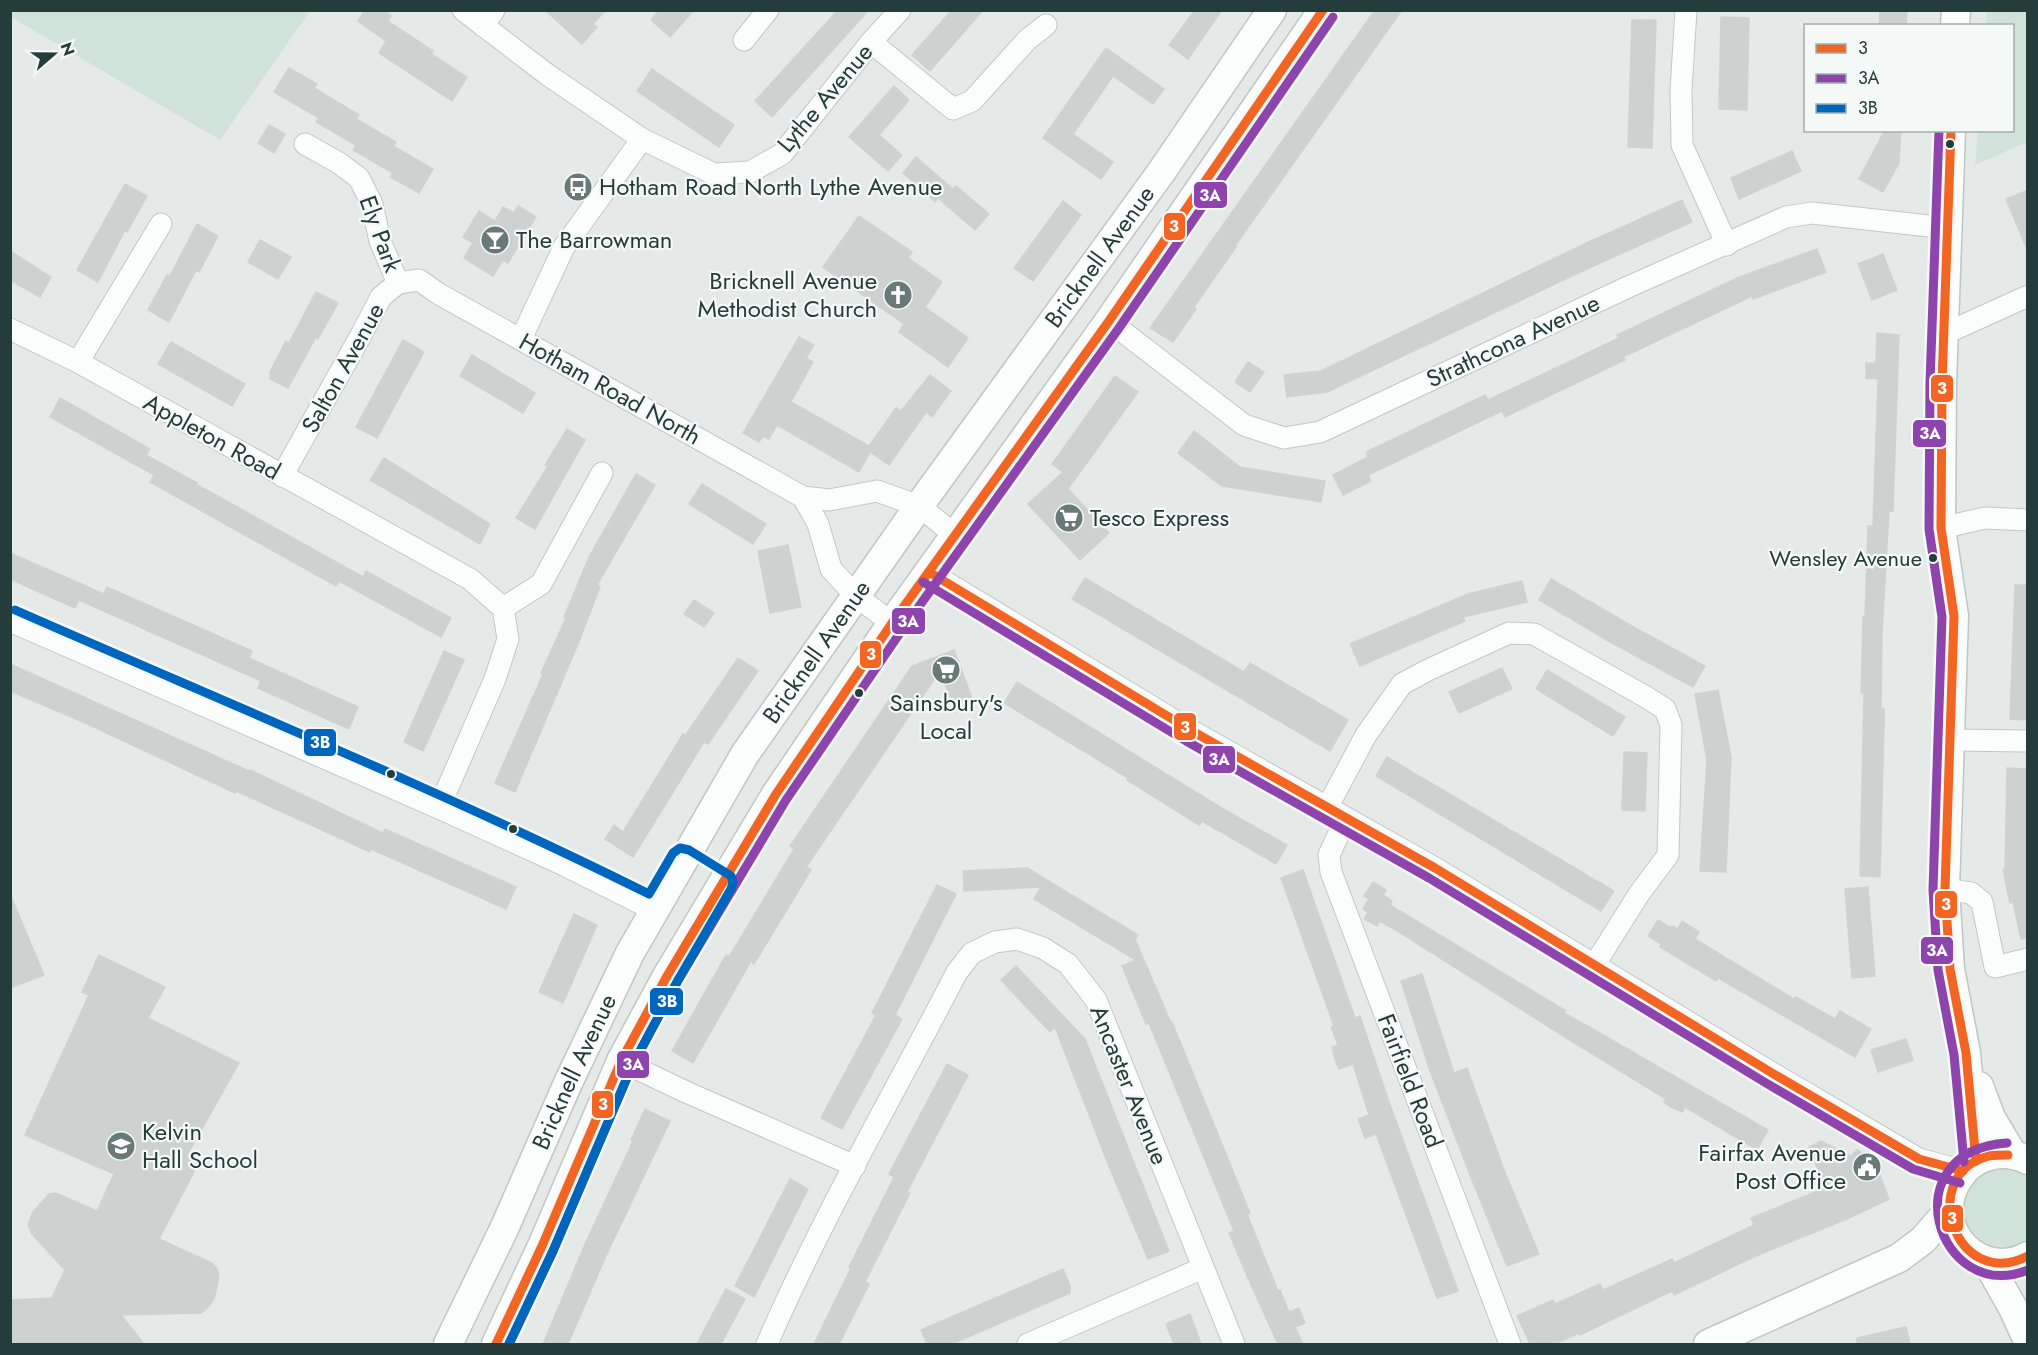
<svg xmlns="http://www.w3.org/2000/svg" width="2038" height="1355" font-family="Jost,sans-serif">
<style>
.green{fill:#d0e2d9}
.building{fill:#cdd1d0;stroke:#ced3d2;stroke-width:1.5}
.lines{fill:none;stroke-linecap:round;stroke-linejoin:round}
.street-casing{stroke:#c2c7c6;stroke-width:23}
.secondary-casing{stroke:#bfc6c4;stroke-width:31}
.street{stroke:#fbfcfc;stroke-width:21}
.secondary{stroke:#fbfcfc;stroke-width:28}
.bus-1-casing{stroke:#f4f9f7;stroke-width:14}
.bus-2-casing{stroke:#f4f9f7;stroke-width:14}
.bus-3-casing{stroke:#f4f9f7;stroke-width:14}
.bus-1{stroke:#f26522;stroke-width:9}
.bus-2{stroke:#8e44ad;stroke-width:9}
.bus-3{stroke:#0065bd;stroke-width:9}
.bus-dot{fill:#243d3b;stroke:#f4f9f7;stroke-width:2}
.labels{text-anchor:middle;stroke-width:4.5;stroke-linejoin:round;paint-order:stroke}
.bus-label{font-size:22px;fill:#243d3b;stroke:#f4f9f7;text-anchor:end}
.street-label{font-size:24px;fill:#243d3b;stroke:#f4f9f7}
.poi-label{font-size:24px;fill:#243d3b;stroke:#f4f9f7;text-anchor:start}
.line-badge{stroke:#f4f9f7;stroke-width:2}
.badge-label{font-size:16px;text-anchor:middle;font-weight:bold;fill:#fff}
</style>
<rect width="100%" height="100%" fill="#e5eae9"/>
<g class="green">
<polygon points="11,10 309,10 310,11 220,140 11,17"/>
<polygon points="1987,11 2027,11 2027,142 1975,165 1978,131 2012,130 2012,26 1986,25"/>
<polygon points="2007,1165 2027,1173 2027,1246 1999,1253 1974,1242 1960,1219 1963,1192 1981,1171"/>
</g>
<g class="building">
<polygon points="365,10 383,10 391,16 388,21 433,51 431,54 467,77 452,101 379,53 386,41 358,21"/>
<polygon points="545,10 606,10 593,24 597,27 582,44"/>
<polygon points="659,10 694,10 670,37 651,20"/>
<polygon points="838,10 869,10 772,117 755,101"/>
<polygon points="952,10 983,10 930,71 912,55"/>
<polygon points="1195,10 1222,10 1188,59 1169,45"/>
<polygon points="1375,10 1402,10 1235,246 1236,247 1194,307 1196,309 1173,342 1150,328"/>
<polygon points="1880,10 1907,10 1906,26 1879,26"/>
<polygon points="1721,17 1749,18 1747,110 1719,109"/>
<polygon points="1632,20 1656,20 1652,148 1628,147"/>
<polygon points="1106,48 1164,89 1153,104 1113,76 1073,134 1113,162 1101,179 1043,138"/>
<polygon points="289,68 317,84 314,88 359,115 356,119 396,142 393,146 433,169 419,193 390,177 393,173 353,150 356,145 316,122 319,118 274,92"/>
<polygon points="652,69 734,125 719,147 637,91"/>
<polygon points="894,86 909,100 879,135 902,155 888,171 849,137"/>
<polygon points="269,125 285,134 274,153 258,143"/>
<polygon points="1885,130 1901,130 1899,163 1883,192 1859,179"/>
<polygon points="1792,151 1801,171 1739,199 1731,178"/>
<polygon points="916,157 953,189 956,186 989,214 975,230 938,198 935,202 903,173"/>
<polygon points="125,184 147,196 127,232 125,230 98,282 77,270"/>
<polygon points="2028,190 2028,249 2027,249 2006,199"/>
<polygon points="1682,200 1692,222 1589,268 1327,392 1287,397 1284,375 1321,371 1580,246"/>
<polygon points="1063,201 1081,215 1033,281 1014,268"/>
<polygon points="518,206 536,217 508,263 503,260 493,276 464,258 473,243 463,237 479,211 495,221 503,207 514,213"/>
<polygon points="859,216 912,252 908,258 942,282 925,307 968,338 948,367 899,332 904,324 823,267"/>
<polygon points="197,224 218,236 199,272 196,270 169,322 148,310 167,275 170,276"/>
<polygon points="260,240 291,257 278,279 248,262"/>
<polygon points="1817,249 1826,272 1753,299 1752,296 1623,357 1625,360 1505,417 1502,411 1368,475 1371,481 1343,495 1333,475 1368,457 1366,452 1485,395 1488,400 1619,338 1617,335 1737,278"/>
<polygon points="10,251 51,277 40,297 10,280"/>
<polygon points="1883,254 1897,290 1872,300 1858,264"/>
<polygon points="316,292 338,303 318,339 316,337 288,388 270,379 270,372 286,341 289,343"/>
<polygon points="1877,333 1899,335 1893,511 1889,511 1882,633 1881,709 1884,709 1884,725 1880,877 1860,876 1864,693 1861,693 1863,617 1865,617 1868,526 1873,526 1878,379 1866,378 1866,363 1876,363"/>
<polygon points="799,337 814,345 806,358 813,362 791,402 869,446 896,408 901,411 930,375 951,391 932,417 926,412 889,465 870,452 859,472 777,425 769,439 763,436 759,442 743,433"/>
<polygon points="403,340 424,352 377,438 356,427"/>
<polygon points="171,342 245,384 232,406 158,364"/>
<polygon points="472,355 535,393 523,413 460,376"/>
<polygon points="1248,362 1264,372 1250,392 1235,382"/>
<polygon points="1115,376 1138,392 1068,489 1109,533 1080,560 1028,504 1063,472 1052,464"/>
<polygon points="60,398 150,449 146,455 197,483 196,484 363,577 366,571 451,618 441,637 339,581 336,586 150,482 154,475 50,417"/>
<polygon points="567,429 585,440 535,529 516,518 548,466 545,465"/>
<polygon points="1194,431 1240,467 1325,481 1321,502 1222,486 1178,453"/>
<polygon points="384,458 490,524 480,544 370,480"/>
<polygon points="636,474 655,485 597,585 600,587 578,644 515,792 495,783 543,674 541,673 566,618 564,617 590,555"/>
<polygon points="702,484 766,524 753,544 689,504"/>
<polygon points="788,545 801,607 770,613 758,551"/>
<polygon points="10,553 104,594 107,587 252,651 249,658 358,707 349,729 258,688 261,681 153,633 79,600 75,608 10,579"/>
<polygon points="1085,578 1244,672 1250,663 1348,720 1330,751 1072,599"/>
<polygon points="1551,579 1630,625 1705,666 1693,687 1612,643 1539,600"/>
<polygon points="1522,581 1527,602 1463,617 1465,621 1360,666 1350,644 1468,594"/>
<polygon points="2015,585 2028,585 2028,720 2010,719"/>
<polygon points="694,600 714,613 704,627 684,614"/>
<polygon points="954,650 972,698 953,705 940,671 806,867 811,870 754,964 751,961 693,1063 672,1051 726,955 729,957 794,849 790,846 912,666"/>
<polygon points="444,651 464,660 423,751 404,742"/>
<polygon points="738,658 758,671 708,744 704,742 633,857 605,839 614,825 623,832 683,734 685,736"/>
<polygon points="10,664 249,771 250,770 383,833 385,829 516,887 506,909 371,849 370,852 236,791 235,793 83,722 10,691"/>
<polygon points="1502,668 1512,689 1459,713 1449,692"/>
<polygon points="1547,670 1625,717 1613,736 1536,689"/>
<polygon points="1017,682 1220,807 1287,845 1276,864 1202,821 1199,825 1127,780 1128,778 1004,703"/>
<polygon points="1718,690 1731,757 1726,872 1700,871 1707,760 1695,694"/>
<polygon points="1624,752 1647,753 1645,811 1622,810"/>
<polygon points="1387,757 1614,891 1601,911 1376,776"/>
<polygon points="2007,768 2028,769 2028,938 2021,939 2013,902 2010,903 2003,870 2005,869"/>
<polygon points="1027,868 1138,935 1135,939 1171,1023 1172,1022 1226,1154 1250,1213 1247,1214 1278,1291 1280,1290 1289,1312 1299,1308 1305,1323 1295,1327 1303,1344 1278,1344 1247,1276 1229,1233 1234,1231 1149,1023 1146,1024 1122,966 1136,960 1034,899 1041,887 964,891 963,871"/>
<polygon points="1303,870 1355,1018 1360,1016 1389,1102 1458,1291 1437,1298 1376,1134 1365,1138 1361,1127 1358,1119 1369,1115 1353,1064 1339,1069 1335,1059 1332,1047 1338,1045 1331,1027 1334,1026 1281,878"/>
<polygon points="1373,882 1386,890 1383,895 1392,901 1390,905 1566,1011 1564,1013 1598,1032 1768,1130 1757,1150 1685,1107 1682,1112 1671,1107 1664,1102 1666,1099 1560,1034 1399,932 1380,921 1377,926 1364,919 1368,912 1363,909 1369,899 1364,896"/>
<polygon points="937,885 956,894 895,1015 902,1019 842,1129 821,1118 876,1015 872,1013"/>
<polygon points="1868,887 1875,976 1852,978 1845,889"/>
<polygon points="10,894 44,975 10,988"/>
<polygon points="574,914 597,925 563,1003 539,992"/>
<polygon points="1658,920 1671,928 1672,926 1678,929 1682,921 1699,932 1695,939 1794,999 1796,997 1835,1019 1840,1011 1871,1029 1855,1057 1718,978 1716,981 1660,947 1661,944 1648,936"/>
<polygon points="99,955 165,987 148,1018 239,1063 186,1157 198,1164 159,1239 212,1263 217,1269 219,1277 214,1299 209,1306 201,1313 121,1315 144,1344 10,1344 10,1300 52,1298 65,1270 32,1234 28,1224 33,1212 49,1194 56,1193 97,1211 114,1174 25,1135 89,995 82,992"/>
<polygon points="1016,966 1085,1039 1169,1251 1148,1259 1108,1164 1055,1027 1050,1032 1001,980"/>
<polygon points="1422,974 1454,1073 1467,1068 1504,1170 1539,1254 1507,1266 1470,1175 1429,1068 1401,981"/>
<polygon points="1906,1039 1913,1060 1878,1072 1871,1050"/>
<polygon points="947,1064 968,1075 907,1192 910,1193 865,1282 869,1284 839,1344 814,1344 851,1268 849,1267 894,1177 889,1174"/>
<polygon points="645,1109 670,1121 605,1258 568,1344 543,1344 586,1242 633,1141 631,1140"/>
<polygon points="1821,1141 1851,1156 1857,1150 1874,1160 1889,1199 1847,1219 1756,1256 1674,1295 1672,1291 1580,1335 1579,1333 1554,1344 1530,1344 1517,1316 1553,1300 1555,1304 1600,1284 1603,1290 1672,1259 1674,1263 1754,1225 1751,1218 1825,1188 1809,1147"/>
<polygon points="790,1179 808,1189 754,1297 735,1286"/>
<polygon points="1063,1269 1070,1286 1070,1293 952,1344 927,1344 921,1330"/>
<polygon points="726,1289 745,1299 721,1344 697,1344"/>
<polygon points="1190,1314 1201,1344 1174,1344 1166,1324"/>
<polygon points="1906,1327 1910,1344 1857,1344 1857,1338"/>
</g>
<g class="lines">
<g class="street-casing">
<g id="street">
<polyline points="463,10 548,75 642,139 564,247 521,339"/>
<polyline points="1686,10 1681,90 1682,145 1727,245"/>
<polyline points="483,26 494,10"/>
<polyline points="744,40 768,10"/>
<polyline points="871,42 953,109 972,101 1027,40 1046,25"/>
<polyline points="642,139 714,174 750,172 782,154 871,42 900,10"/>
<polyline points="305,144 339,163 359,178 372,204 380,241 398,283"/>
<polyline points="1109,321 1244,425 1284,438 1320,432 1628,287 1786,217 1812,213 1947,228"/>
<polyline points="10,329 78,362 470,579 503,608 508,639 495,679 439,808"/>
<polyline points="1944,334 2028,296"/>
<polyline points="78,362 161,224"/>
<polyline points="282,476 360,337 381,297 398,283 419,280 439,294 803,497 829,500 877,491 919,506 955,535"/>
<polyline points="803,497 818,524 831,569 856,596 892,623"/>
<polyline points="1941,528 1985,518 2028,520"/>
<polyline points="929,572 1192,731 1435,868 1772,1073 1919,1159 1963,1171"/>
<polyline points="503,608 541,584 602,473"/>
<polyline points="10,621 439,808 564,865 654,910"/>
<polyline points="1949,740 2028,741"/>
<polyline points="1328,806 1366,735 1402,684 1428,670 1509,633 1534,634 1646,697 1665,709 1671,725 1668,855 1639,894 1595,964"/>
<polyline points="1346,818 1329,855 1331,872 1510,1344"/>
<polyline points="1945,889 1971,893 1982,902 1995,967 2028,959"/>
<polyline points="621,1061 686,1092 855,1166"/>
<path d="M767,1344C822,1217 893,1096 957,972L972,953L995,942L1017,939L1043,948L1068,964L1096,1000L1234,1344"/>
<polyline points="1028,1344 1203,1268"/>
</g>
</g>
<g class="secondary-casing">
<g id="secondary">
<polyline points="1955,26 1956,10"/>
<polyline points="1951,130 1942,383 1941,528 1954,616 1945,889 1950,969 1966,1053 1976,1161"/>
<polyline points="1979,1086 1991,1118 2013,1155"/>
<path d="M2028,1160C2013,1153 1998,1152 1983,1158C1970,1163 1963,1171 1956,1183C1930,1229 1980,1282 2028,1256"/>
<polyline points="1987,1262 2013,1308 2028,1341"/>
<path id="s1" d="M448,1344L504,1229L568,1083L630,953L745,754L919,506L1162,171L1272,10"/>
<polyline points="496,1344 542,1246 621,1061 667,976 776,794 892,623 1109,321 1323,10"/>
<polyline points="1708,1344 1899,1258 1923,1240 1948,1211"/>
</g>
</g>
<use href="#street" class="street"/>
<use href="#secondary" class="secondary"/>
<g class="bus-1-casing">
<g id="bus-1">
<polyline points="1951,130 1942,383 1941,528 1954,616 1945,889 1950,969 1966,1053 1976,1161"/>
<polyline points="929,572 1192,731 1435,868 1772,1073 1919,1159 1963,1171"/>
<path d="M2008,1155C2002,1155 1995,1155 1989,1156C1916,1174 1955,1293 2028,1256"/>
<polyline points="496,1344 542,1246 621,1061 667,976 776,794 892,623 1109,321 1323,10"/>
</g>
</g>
<g class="bus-2-casing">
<g id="bus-2">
<polyline points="1939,130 1930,383 1929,529 1942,617 1933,890 1938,970 1954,1055 1964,1162"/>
<polyline points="923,582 1186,741 1429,878 1766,1083 1913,1169 1960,1183"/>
<path d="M2007,1143C1890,1151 1937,1306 2028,1270"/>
<polyline points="509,1344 553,1251 632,1066 677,982 786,800 902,630 1119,328 1333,17"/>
</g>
</g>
<g class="bus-3-casing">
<path id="bus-3" d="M15,610C227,703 442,791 649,894L673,853L680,848L689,850L731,876L733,882L731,889L677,982L632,1066L553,1251L509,1344"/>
</g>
<use href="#bus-1" class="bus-1"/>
<use href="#bus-2" class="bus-2"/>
<use href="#bus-3" class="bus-3"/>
</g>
<defs>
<g id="bus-disc" transform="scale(1.5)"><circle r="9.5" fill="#687a78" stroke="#f4f9f7"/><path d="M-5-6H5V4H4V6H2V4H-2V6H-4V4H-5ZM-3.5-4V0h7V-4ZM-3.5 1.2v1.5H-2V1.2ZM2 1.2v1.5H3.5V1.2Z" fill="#fff"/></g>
<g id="bar-disc" transform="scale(1.5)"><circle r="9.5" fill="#687a78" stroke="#f4f9f7"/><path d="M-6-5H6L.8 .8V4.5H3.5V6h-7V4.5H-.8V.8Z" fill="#fff"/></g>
<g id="church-disc" transform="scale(1.5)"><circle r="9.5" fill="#687a78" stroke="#f4f9f7"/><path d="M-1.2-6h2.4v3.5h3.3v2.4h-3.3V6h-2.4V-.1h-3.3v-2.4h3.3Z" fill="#fff"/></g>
<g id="supermarket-disc" transform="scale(1.5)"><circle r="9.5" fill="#687a78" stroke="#f4f9f7"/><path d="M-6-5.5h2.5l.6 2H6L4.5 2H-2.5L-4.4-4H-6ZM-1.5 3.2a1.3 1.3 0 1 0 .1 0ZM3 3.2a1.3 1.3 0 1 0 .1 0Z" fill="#fff"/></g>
<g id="school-disc" transform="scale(1.5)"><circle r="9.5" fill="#687a78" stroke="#f4f9f7"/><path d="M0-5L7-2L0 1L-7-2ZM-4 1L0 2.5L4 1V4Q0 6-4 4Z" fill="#fff"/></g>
<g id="civic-disc" transform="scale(1.5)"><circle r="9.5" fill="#687a78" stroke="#f4f9f7"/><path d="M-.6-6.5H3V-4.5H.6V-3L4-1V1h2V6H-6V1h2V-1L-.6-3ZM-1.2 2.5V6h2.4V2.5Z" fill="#fff"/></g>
</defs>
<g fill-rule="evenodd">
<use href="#bus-disc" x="578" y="187"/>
<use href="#bar-disc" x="495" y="240"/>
<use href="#church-disc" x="898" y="295"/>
<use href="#supermarket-disc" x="1069" y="518"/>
<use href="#supermarket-disc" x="946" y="670"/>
<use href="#school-disc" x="121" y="1146"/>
<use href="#civic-disc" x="1867" y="1167"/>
</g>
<g class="bus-dot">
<circle cx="1950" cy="144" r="5"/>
<circle cx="1933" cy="558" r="5"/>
<circle cx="859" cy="693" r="5"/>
<circle cx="391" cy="774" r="5"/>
<circle cx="513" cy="829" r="5"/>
</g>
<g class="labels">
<g class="bus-label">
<text x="1922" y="566">Wensley Avenue</text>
</g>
<g class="street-label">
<text transform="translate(825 98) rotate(-50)" y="8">Lythe Avenue</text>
<text transform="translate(380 234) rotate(70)" y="8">Ely Park</text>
<text dy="8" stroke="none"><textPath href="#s1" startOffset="1272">Bricknell Avenue</textPath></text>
<text transform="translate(1513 341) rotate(-25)" y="8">Strathcona Avenue</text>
<text transform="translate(343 368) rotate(-61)" y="8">Salton Avenue</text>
<text transform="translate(610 389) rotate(29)" y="8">Hotham Road North</text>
<text transform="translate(212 437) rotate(29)" y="8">Appleton Road</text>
<text dy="8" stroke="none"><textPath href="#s1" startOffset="786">Bricknell Avenue</textPath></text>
<text dy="8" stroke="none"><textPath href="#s1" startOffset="300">Bricknell Avenue</textPath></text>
<text transform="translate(1410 1081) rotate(69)" y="8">Fairfield Road</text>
<text transform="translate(1129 1085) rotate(68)" y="8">Ancaster Avenue</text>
</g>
<g class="poi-label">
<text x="599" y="195">Hotham Road North Lythe Avenue</text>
<text x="516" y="248">The Barrowman</text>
<text x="877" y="289" text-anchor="end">Bricknell Avenue<tspan x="877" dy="28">Methodist Church</tspan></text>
<text x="1090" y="526">Tesco Express</text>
<text x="946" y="711" text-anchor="middle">Sainsbury's<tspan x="946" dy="28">Local</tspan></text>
<text x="142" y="1140">Kelvin<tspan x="142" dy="28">Hall School</tspan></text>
<text x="1846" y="1161" text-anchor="end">Fairfax Avenue<tspan x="1846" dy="28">Post Office</tspan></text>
</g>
</g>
<g class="line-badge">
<rect x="1193" y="181" width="35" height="28" rx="6" fill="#8e44ad"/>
<rect x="1163" y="212" width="23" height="29" rx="6" fill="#f26522"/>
<rect x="1930" y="374" width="24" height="29" rx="6" fill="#f26522"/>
<rect x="1912" y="419" width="35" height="29" rx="6" fill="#8e44ad"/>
<rect x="891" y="607" width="35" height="28" rx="6" fill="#8e44ad"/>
<rect x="859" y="640" width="23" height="29" rx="6" fill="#f26522"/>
<rect x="1173" y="712" width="24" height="29" rx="6" fill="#f26522"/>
<rect x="303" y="728" width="34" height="29" rx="6" fill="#0065bd"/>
<rect x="1202" y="745" width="34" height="29" rx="6" fill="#8e44ad"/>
<rect x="1934" y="890" width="24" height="29" rx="6" fill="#f26522"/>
<rect x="1920" y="936" width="34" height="29" rx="6" fill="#8e44ad"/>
<rect x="649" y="987" width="35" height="29" rx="6" fill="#0065bd"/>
<rect x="616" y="1050" width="34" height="29" rx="6" fill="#8e44ad"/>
<rect x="591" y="1090" width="23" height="29" rx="6" fill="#f26522"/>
<rect x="1941" y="1204" width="23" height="29" rx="6" fill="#f26522"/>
</g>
<g class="badge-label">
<text x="1210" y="201">3A</text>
<text x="1174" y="232">3</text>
<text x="1942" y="394">3</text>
<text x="1930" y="439">3A</text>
<text x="908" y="627">3A</text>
<text x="871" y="660">3</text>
<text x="1185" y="733">3</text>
<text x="320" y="748">3B</text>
<text x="1219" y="765">3A</text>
<text x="1946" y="910">3</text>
<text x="1937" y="956">3A</text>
<text x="667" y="1007">3B</text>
<text x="633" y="1070">3A</text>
<text x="603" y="1110">3</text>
<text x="1952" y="1224">3</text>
</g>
<rect width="2038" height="1355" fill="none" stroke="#243d3b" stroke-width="24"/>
<rect x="1804" y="24" width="210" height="108" fill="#f4f9f7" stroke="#a1aeac" stroke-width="1.5"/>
<rect x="1816" y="44" width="30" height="9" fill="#f26522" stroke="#a1aeac" stroke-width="1.5"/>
<text x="1858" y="54" font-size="18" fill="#243d3b">3</text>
<rect x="1816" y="74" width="30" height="9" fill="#8e44ad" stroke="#a1aeac" stroke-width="1.5"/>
<text x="1858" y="84" font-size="18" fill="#243d3b">3A</text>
<rect x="1816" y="104" width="30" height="9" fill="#0065bd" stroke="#a1aeac" stroke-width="1.5"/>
<text x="1858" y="114" font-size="18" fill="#243d3b">3B</text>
<g transform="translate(54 54) rotate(70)" stroke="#f4f9f7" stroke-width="4.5" paint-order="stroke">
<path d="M0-4.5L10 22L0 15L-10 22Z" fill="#243d3b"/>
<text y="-9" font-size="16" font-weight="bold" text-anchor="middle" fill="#243d3b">N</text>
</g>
</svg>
